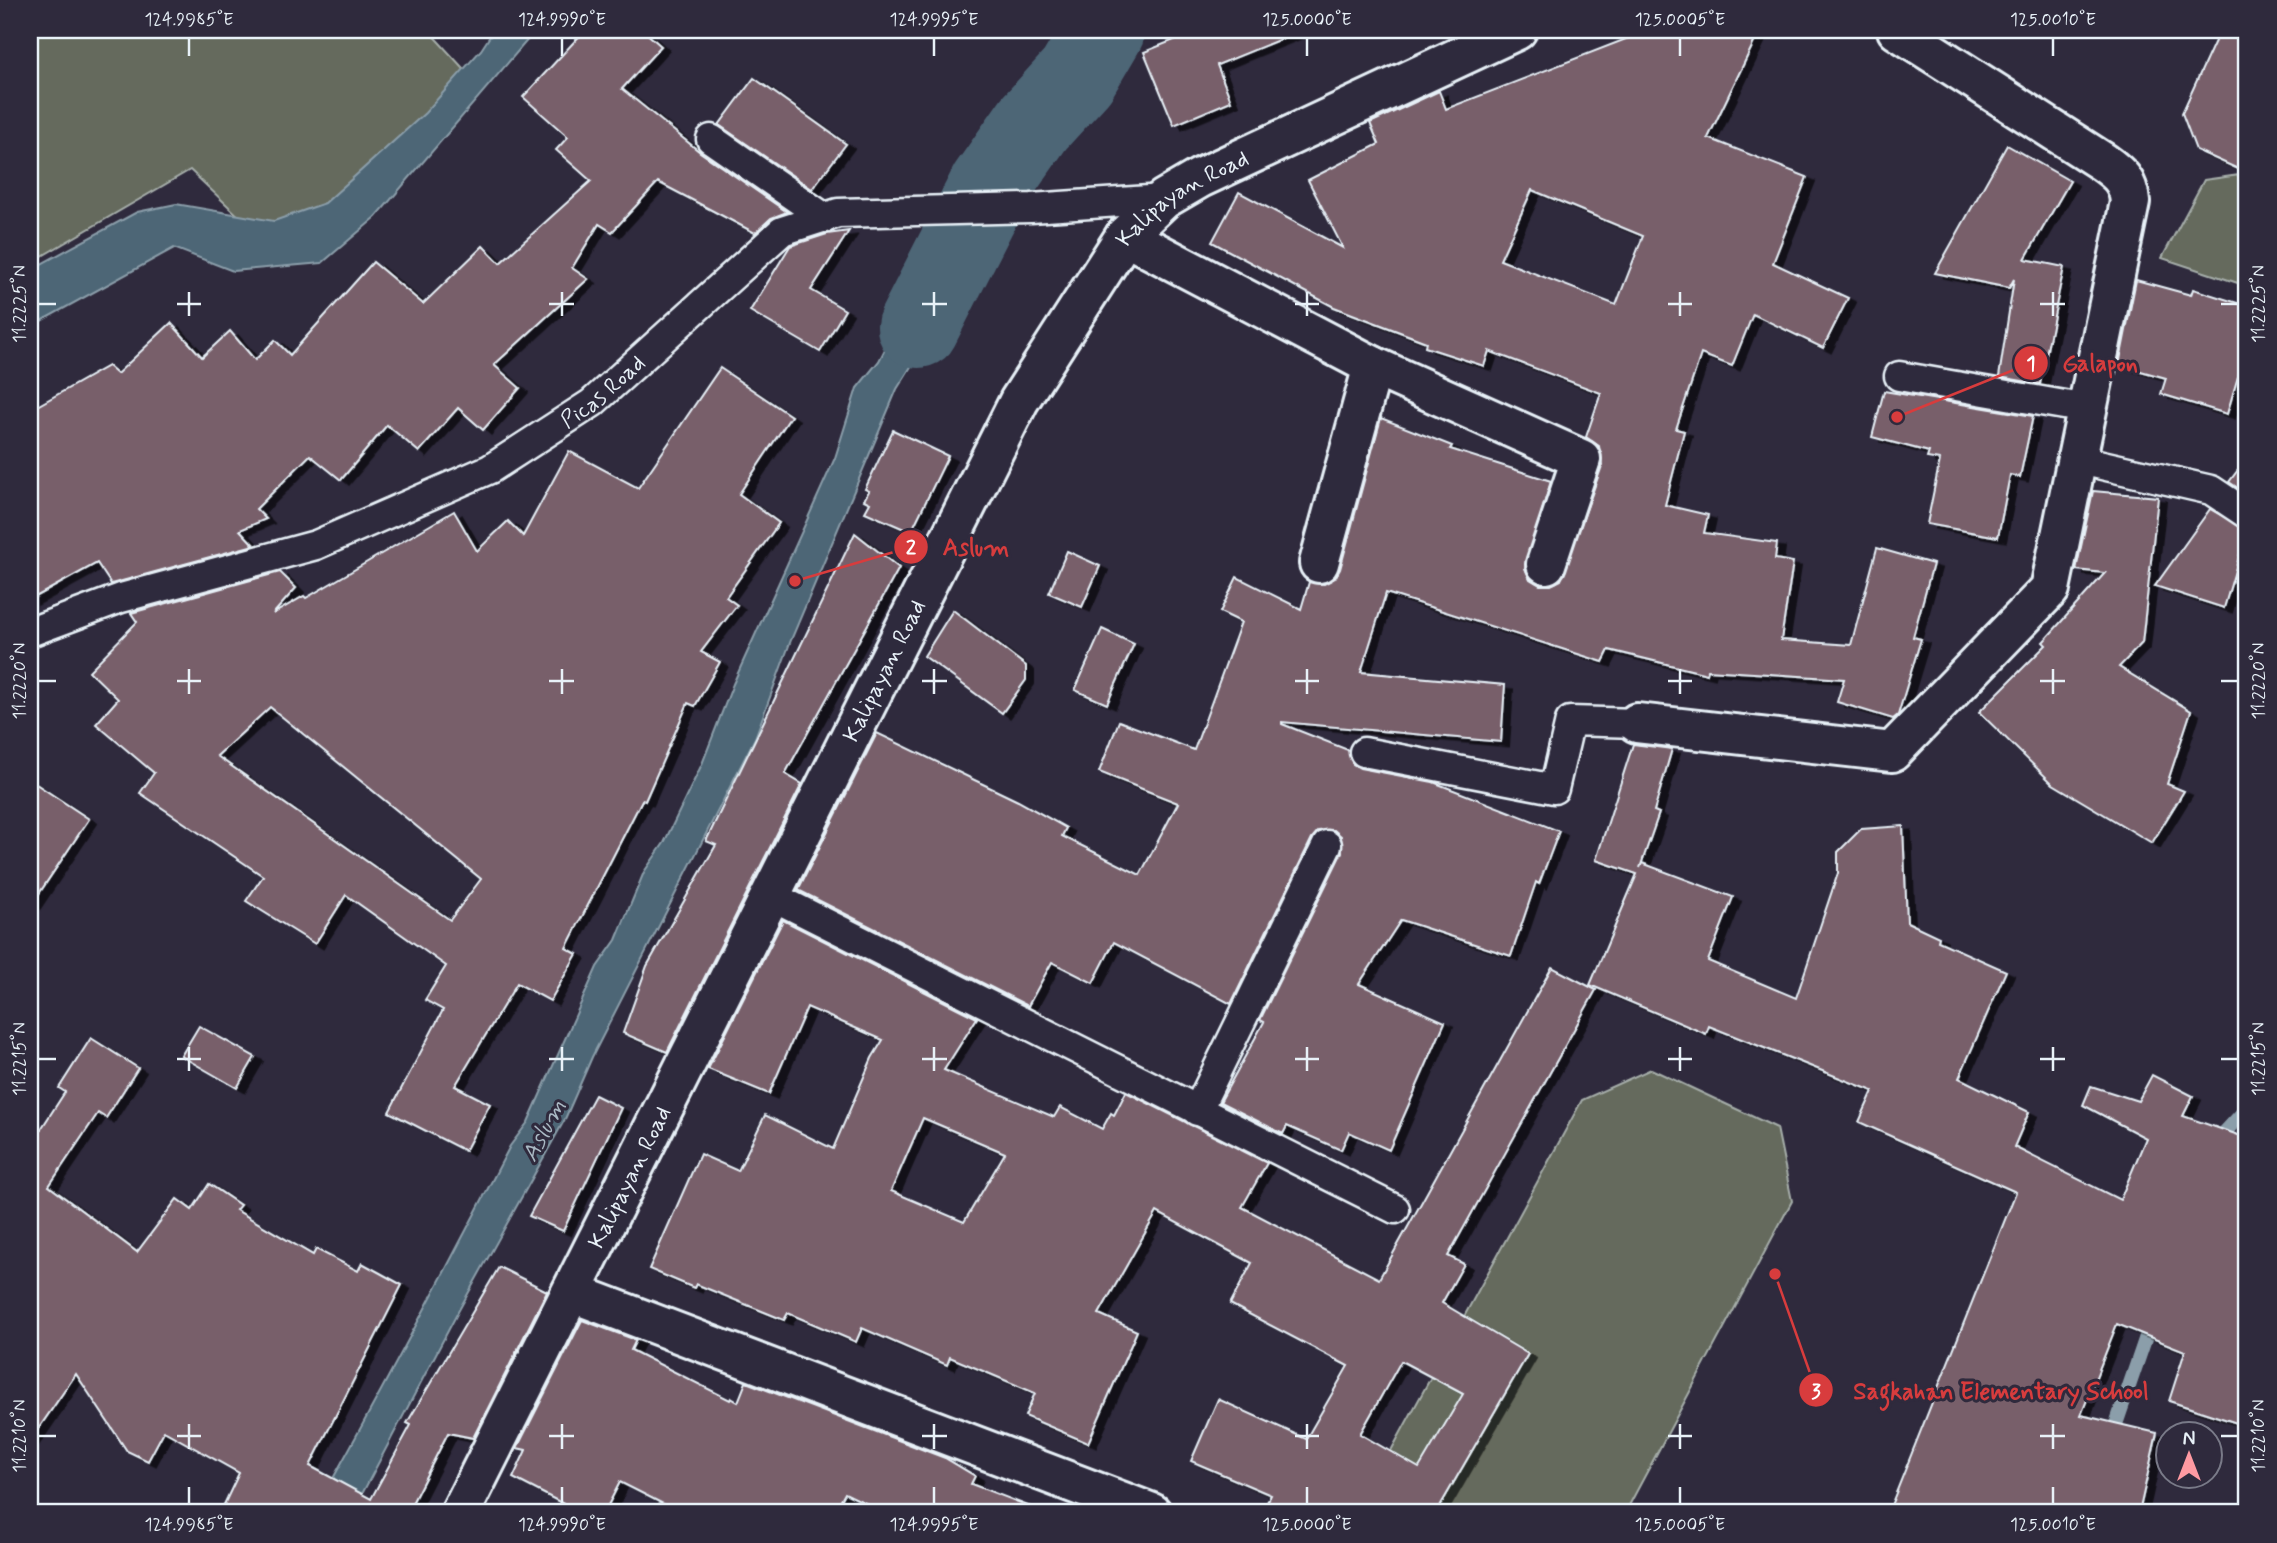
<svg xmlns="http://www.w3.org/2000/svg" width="2277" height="1543" font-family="Mynerve,sans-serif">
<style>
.green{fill:#656a5d;stroke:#a6aeaa;stroke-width:2}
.water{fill:#4d6676;stroke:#8b9eaa;stroke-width:2}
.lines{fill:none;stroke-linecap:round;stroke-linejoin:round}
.stream{stroke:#8b9eaa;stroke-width:14}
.river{stroke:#4d6676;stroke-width:82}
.building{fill:#785f6a;stroke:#e8f1f8;stroke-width:2;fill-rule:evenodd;filter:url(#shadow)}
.lane-casing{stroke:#e8f1f8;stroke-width:33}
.street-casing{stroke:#e8f1f8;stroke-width:44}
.secondary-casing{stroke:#e8f1f8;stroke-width:44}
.lane{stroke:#2f2a3d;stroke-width:28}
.street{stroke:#2f2a3d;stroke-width:38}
.secondary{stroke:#2f2a3d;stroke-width:38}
.ticks{fill:none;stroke:#e8f1f8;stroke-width:2.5}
.labels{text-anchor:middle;stroke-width:6;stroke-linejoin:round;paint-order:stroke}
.street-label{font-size:23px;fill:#e8f1f8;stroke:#2f2a3d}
.water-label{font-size:24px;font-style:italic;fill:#aab9c4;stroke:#2f2a3d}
.leader{fill:none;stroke:#d83c3d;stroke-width:2.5}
.callout-dot{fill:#d83c3d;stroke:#2f2a3d;stroke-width:2.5}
.mark-label{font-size:21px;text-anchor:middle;font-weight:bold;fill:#fff}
.callout-label{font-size:24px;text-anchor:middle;font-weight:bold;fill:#d83c3d;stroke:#2f2a3d;stroke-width:6;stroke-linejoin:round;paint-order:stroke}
.neatline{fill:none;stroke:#e8f1f8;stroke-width:2.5}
.ticks-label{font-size:18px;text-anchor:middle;fill:#e8f1f8}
</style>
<defs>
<filter id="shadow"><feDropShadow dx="8" dy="4.5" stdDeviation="0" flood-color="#0009"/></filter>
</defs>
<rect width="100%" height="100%" fill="#2f2a3d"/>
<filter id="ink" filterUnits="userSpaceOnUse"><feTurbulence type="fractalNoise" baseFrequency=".0143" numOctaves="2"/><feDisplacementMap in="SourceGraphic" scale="14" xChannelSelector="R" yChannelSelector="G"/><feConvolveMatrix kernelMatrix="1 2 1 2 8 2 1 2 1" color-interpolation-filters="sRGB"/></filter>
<g filter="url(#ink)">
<g class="green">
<polygon points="30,30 428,30 474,80 280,255 190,170 30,263"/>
<polygon points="2247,174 2247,286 2162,258 2204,180"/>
<polygon points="1651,1069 1777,1128 1792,1201 1625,1513 1357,1513 1582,1100"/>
</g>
<g class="water">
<polygon points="494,30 536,30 376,217 322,263 233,271 174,248 30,327 30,270 137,212 176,204 274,221 325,203 425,113 481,50"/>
<polygon points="1077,30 1133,30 1065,138 1019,185 974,181"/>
<path d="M948,225L991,228L947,309L897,389L791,640L755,738L592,1057L565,1119L459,1310L352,1513H314C381,1392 446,1270 510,1146L528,1122L597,967L616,940L644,872L664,843L702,764L733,684L835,458L857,388L879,361Z"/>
</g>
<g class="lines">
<g class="stream">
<polyline points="2213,1145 2247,1108"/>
<polyline points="2111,1439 2152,1319"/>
</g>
<polyline class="river" points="918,327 990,186 1034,123 1077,76 1104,30"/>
</g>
<g class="building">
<polygon points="585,30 643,30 661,46 622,89 700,152 787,212 771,218 755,233 658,182 612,232 599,224 572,268 588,279 494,365 520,388 483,430 458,408 419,452 387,425 341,480 310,455 256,509 266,519 240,530 254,545 111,584 97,563 30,600 30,410 108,366 117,374 171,323 202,357 230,331 255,360 275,340 290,355 373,262 423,304 483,246 500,263 591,181 556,150 568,137 523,97"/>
<polygon points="1199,30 1300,30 1301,31 1217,65 1231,101 1174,125 1144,52"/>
<path d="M1649,30H1760L1708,138L1807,177L1773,263L1848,298L1823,348L1753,314L1732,366L1701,354L1676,429L1684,431L1665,505L1708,515L1704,533L1777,543L1775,559L1793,562L1781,640L1851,645L1877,548L1933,564L1913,637L1921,639L1898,715L1893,719L1837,702L1844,679L1708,670L1707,674L1609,650L1603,662L1386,593L1361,672L1505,685L1501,742L1282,722V724L1348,750L1353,764L1360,768L1433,782L1559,831L1539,884L1536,882L1511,956L1401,920L1359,984L1445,1022L1389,1150L1349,1132L1341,1150L1287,1126L1283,1134L1220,1102L1264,1022L1260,1020L1342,852L1341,836L1334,830L1318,831L1312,838L1231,1004L1114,942L1093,983L1052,962L1028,1006L798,890L877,733L1018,801L1066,828L1062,836L1140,875L1178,803L1099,772L1119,721L1194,750L1241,622L1220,612L1237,577L1301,609L1309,582L1324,584L1335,578L1340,569L1381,418L1452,446L1450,449L1551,481L1525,568L1530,579L1540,585H1551L1561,580L1602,466L1599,446L1586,437L1601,393L1489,351L1484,366L1425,347L1426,342L1334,307L1212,242L1239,192L1343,248L1308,180L1379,144L1370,123L1439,91L1446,109ZM1532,190L1643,236L1616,305L1500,260Z"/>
<polygon points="2220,30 2247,30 2247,173 2196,150 2182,113"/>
<polygon points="754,78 846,144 812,189 719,125"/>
<polygon points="2007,145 2070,181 2025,259 2064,267 2040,384 1999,377 2014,279 2009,288 1935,273"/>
<polygon points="849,231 811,290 845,310 820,352 750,311 790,246 827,234"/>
<polygon points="2136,280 2191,295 2193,289 2247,306 2247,346 2227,414 2161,394 2166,378 2119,365"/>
<path d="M720,368L791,416L739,494L779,523L726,597L737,605L701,652L720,662L695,706L688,703L645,801L642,800L566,948L577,954L550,1001L517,983L455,1086L490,1104L465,1151L389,1112L443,1010L425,1000L446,966L346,895L315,944L246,901L263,876L140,793L154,773L96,724L118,699L89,671L137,622L131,613L280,572L296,588L273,614L304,596L306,598L454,511L477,551L508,521L523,536L569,451L638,488ZM270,707L481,879L450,920L217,756Z"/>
<polygon points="1884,391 2033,416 2020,477 2010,475 1998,537 1927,524 1940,460 1927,458 1929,452 1872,437"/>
<polygon points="893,430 948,456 911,532 865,512 870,503 864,500 869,491 865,489"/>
<polygon points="2247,458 2247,494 2229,482"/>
<polygon points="2093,491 2158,497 2142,643 2119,667 2191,711 2167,784 2184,791 2152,843 2053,784 1979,712 2046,645 2043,642 2105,573 2076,570"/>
<polygon points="2210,509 2247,530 2224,608 2155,586"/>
<polygon points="855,533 899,568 785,774 802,784 667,1052 623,1033 647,966 716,845 706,841"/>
<polygon points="1067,551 1100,566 1082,607 1049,593"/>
<polygon points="953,610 1026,666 1026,680 1002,713 924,656"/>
<polygon points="1102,629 1134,644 1107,704 1075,690"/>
<polygon points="1633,744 1672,749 1654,811 1659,813 1640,868 1642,863 1733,897 1708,961 1796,998 1838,873 1838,852 1861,829 1903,826 1907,922 1939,937 1938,941 2006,971 1959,1078 2029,1112 2014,1147 2120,1200 2146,1138 2083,1105 2091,1086 2138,1101 2152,1075 2193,1096 2183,1116 2247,1138 2247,1403 2240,1424 2169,1401 2185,1351 2117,1324 2081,1415 2157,1433 2139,1513 1888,1513 2016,1192 1859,1122 1873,1091 1709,1026 1706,1034 1590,985 1637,874 1596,860"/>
<polygon points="30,780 89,819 30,907"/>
<path d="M783,920L977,1018L944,1070L1054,1117L1060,1107L1102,1129L1111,1113L1114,1115L1126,1092L1267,1163L1242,1207L1379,1279L1552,967L1596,990L1448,1256L1464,1264L1442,1303L1528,1354L1436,1513H1261L1271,1495L1191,1461L1218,1399L1306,1439L1348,1366L1230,1304L1252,1263L1157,1212L1099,1314L1137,1331L1088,1443L1025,1416L1035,1393L950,1357L947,1365L862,1328L856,1342L788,1313L784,1320L696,1284L694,1288L649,1269L700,1154L738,1171L765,1115L833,1149L872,1058L883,1040L807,1007L769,1094L708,1069ZM923,1118L1005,1153L964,1222L891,1191ZM1401,1361L1463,1394L1419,1468L1360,1434Z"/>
<polygon points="199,1026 255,1057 237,1088 181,1056"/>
<polygon points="91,1038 138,1068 106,1118 98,1113 49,1186 137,1252 177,1199 192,1210 209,1184 240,1205 236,1210 313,1255 316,1249 358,1271 362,1263 402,1285 310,1466 371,1499 411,1425 407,1423 499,1267 547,1291 473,1438 448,1433 407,1513 220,1513 239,1473 164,1431 148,1461 127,1451 76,1374 30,1441 30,1146 65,1092 59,1088"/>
<polygon points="595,1095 621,1108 563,1231 529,1216"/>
<polygon points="582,1320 636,1340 631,1350 730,1400 731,1398 738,1402 746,1382 945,1458 975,1476 971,1484 1039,1510 1038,1513 886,1513 845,1493 834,1513 681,1513 620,1482 604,1513 581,1513 513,1478 526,1450 517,1448"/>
</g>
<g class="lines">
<g class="lane-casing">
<g id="lane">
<polyline points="711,139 825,218"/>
<polyline points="1899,376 2087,409"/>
<polyline points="2076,459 2211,490 2247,514"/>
<path id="s1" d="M30,632L121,598L316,545L490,469L592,403L782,231L838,213L1031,208L1164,199"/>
<polyline points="1364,752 1554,789 1570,721 1637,723"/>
<polyline points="772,896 1395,1209"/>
<polyline points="1197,1111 1327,845"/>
</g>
</g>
<g class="street-casing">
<g id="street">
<polyline points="1125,236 1373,366 1581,459 1546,564"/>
<polyline points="1319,563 1373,366"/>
<path d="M1637,723L1892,752L2050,589L2130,202C2128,181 2120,174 2103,162L1897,30"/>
<polyline points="573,1293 1152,1513"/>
</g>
</g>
<g class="secondary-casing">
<g id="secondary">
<path id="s2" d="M460,1513L1019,401L1125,236L1164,199L1200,178L1517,30"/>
</g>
</g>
<use href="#lane" class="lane"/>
<use href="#street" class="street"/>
<use href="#secondary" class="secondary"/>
</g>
</g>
<path class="ticks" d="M189,38V56M562,38V56M934,38V56M1307,38V56M1680,38V56M2053,38V56M189,292V316M562,292V316M934,292V316M1307,292V316M1680,292V316M2053,292V316M38,304H56M177,304H201M549,304H574M922,304H947M1295,304H1319M1668,304H1692M2040,304H2065M2221,304H2238M189,669V694M562,669V694M934,669V694M1307,669V694M1680,669V694M2053,669V694M38,681H56M177,681H201M549,681H574M922,681H947M1295,681H1319M1668,681H1692M2040,681H2065M2221,681H2238M189,1047V1071M562,1047V1071M934,1047V1071M1307,1047V1071M1680,1047V1071M2053,1047V1071M38,1059H56M177,1059H201M549,1059H574M922,1059H947M1295,1059H1319M1668,1059H1692M2040,1059H2065M2221,1059H2238M189,1424V1449M562,1424V1449M934,1424V1449M1307,1424V1449M1680,1424V1449M2053,1424V1449M38,1436H56M177,1436H201M549,1436H574M922,1436H947M1295,1436H1319M1668,1436H1692M2040,1436H2065M2221,1436H2238M189,1487V1504M562,1487V1504M934,1487V1504M1307,1487V1504M1680,1487V1504M2053,1487V1504"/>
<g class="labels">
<g class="street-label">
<text dy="8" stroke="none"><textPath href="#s2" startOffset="1510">Kalipayan Road</textPath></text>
<text dy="8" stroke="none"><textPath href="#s1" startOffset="626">Picas Road</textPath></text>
<text dy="8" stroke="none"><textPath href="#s2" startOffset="943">Kalipayan Road</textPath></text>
<text dy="8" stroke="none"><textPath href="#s2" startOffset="376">Kalipayan Road</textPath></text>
</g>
<g class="water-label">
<text transform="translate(543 1130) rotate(-62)" y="8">Aslum</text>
</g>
</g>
<path class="leader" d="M1897 417L2031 363M795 581L911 547M1775 1274L1816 1390"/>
<g class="callout-dot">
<circle cx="1897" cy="417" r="7"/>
<circle cx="795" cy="581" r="7"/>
<circle cx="1775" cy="1274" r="7"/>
<circle cx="2031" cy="363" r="18"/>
<circle cx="911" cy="547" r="18"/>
<circle cx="1816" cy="1390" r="18"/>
</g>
<g class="mark-label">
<text x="2031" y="370">1</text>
<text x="911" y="554">2</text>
<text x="1816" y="1398">3</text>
</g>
<g class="callout-label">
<text x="2100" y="371">Galapon</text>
<text x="976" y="555">Aslum</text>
<text x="2001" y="1399">Sagkahan Elementary School</text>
</g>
<rect width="2277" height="1543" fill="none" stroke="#2f2a3d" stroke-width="77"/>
<g transform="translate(2189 1455)"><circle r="33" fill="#2f2a3d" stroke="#797a88" stroke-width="2"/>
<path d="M0-5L12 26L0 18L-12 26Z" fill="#ff9aa2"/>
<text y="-10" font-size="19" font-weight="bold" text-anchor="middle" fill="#e8f1f8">N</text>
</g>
<rect x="38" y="38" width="2200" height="1466" class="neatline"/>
<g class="ticks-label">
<text x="189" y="25">124.9985°E</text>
<text x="562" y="25">124.9990°E</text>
<text x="934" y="25">124.9995°E</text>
<text x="1307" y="25">125.0000°E</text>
<text x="1680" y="25">125.0005°E</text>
<text x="2053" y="25">125.0010°E</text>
<text transform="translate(19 304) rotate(-90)" y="6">11.2225°N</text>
<text transform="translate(2258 304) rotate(-90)" y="6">11.2225°N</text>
<text transform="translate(19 681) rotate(-90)" y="6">11.2220°N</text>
<text transform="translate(2258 681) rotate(-90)" y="6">11.2220°N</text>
<text transform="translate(19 1059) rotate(-90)" y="6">11.2215°N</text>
<text transform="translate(2258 1059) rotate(-90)" y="6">11.2215°N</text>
<text transform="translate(19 1436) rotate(-90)" y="6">11.2210°N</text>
<text transform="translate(2258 1436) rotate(-90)" y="6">11.2210°N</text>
<text x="189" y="1530">124.9985°E</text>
<text x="562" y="1530">124.9990°E</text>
<text x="934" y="1530">124.9995°E</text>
<text x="1307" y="1530">125.0000°E</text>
<text x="1680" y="1530">125.0005°E</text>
<text x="2053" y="1530">125.0010°E</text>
</g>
</svg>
